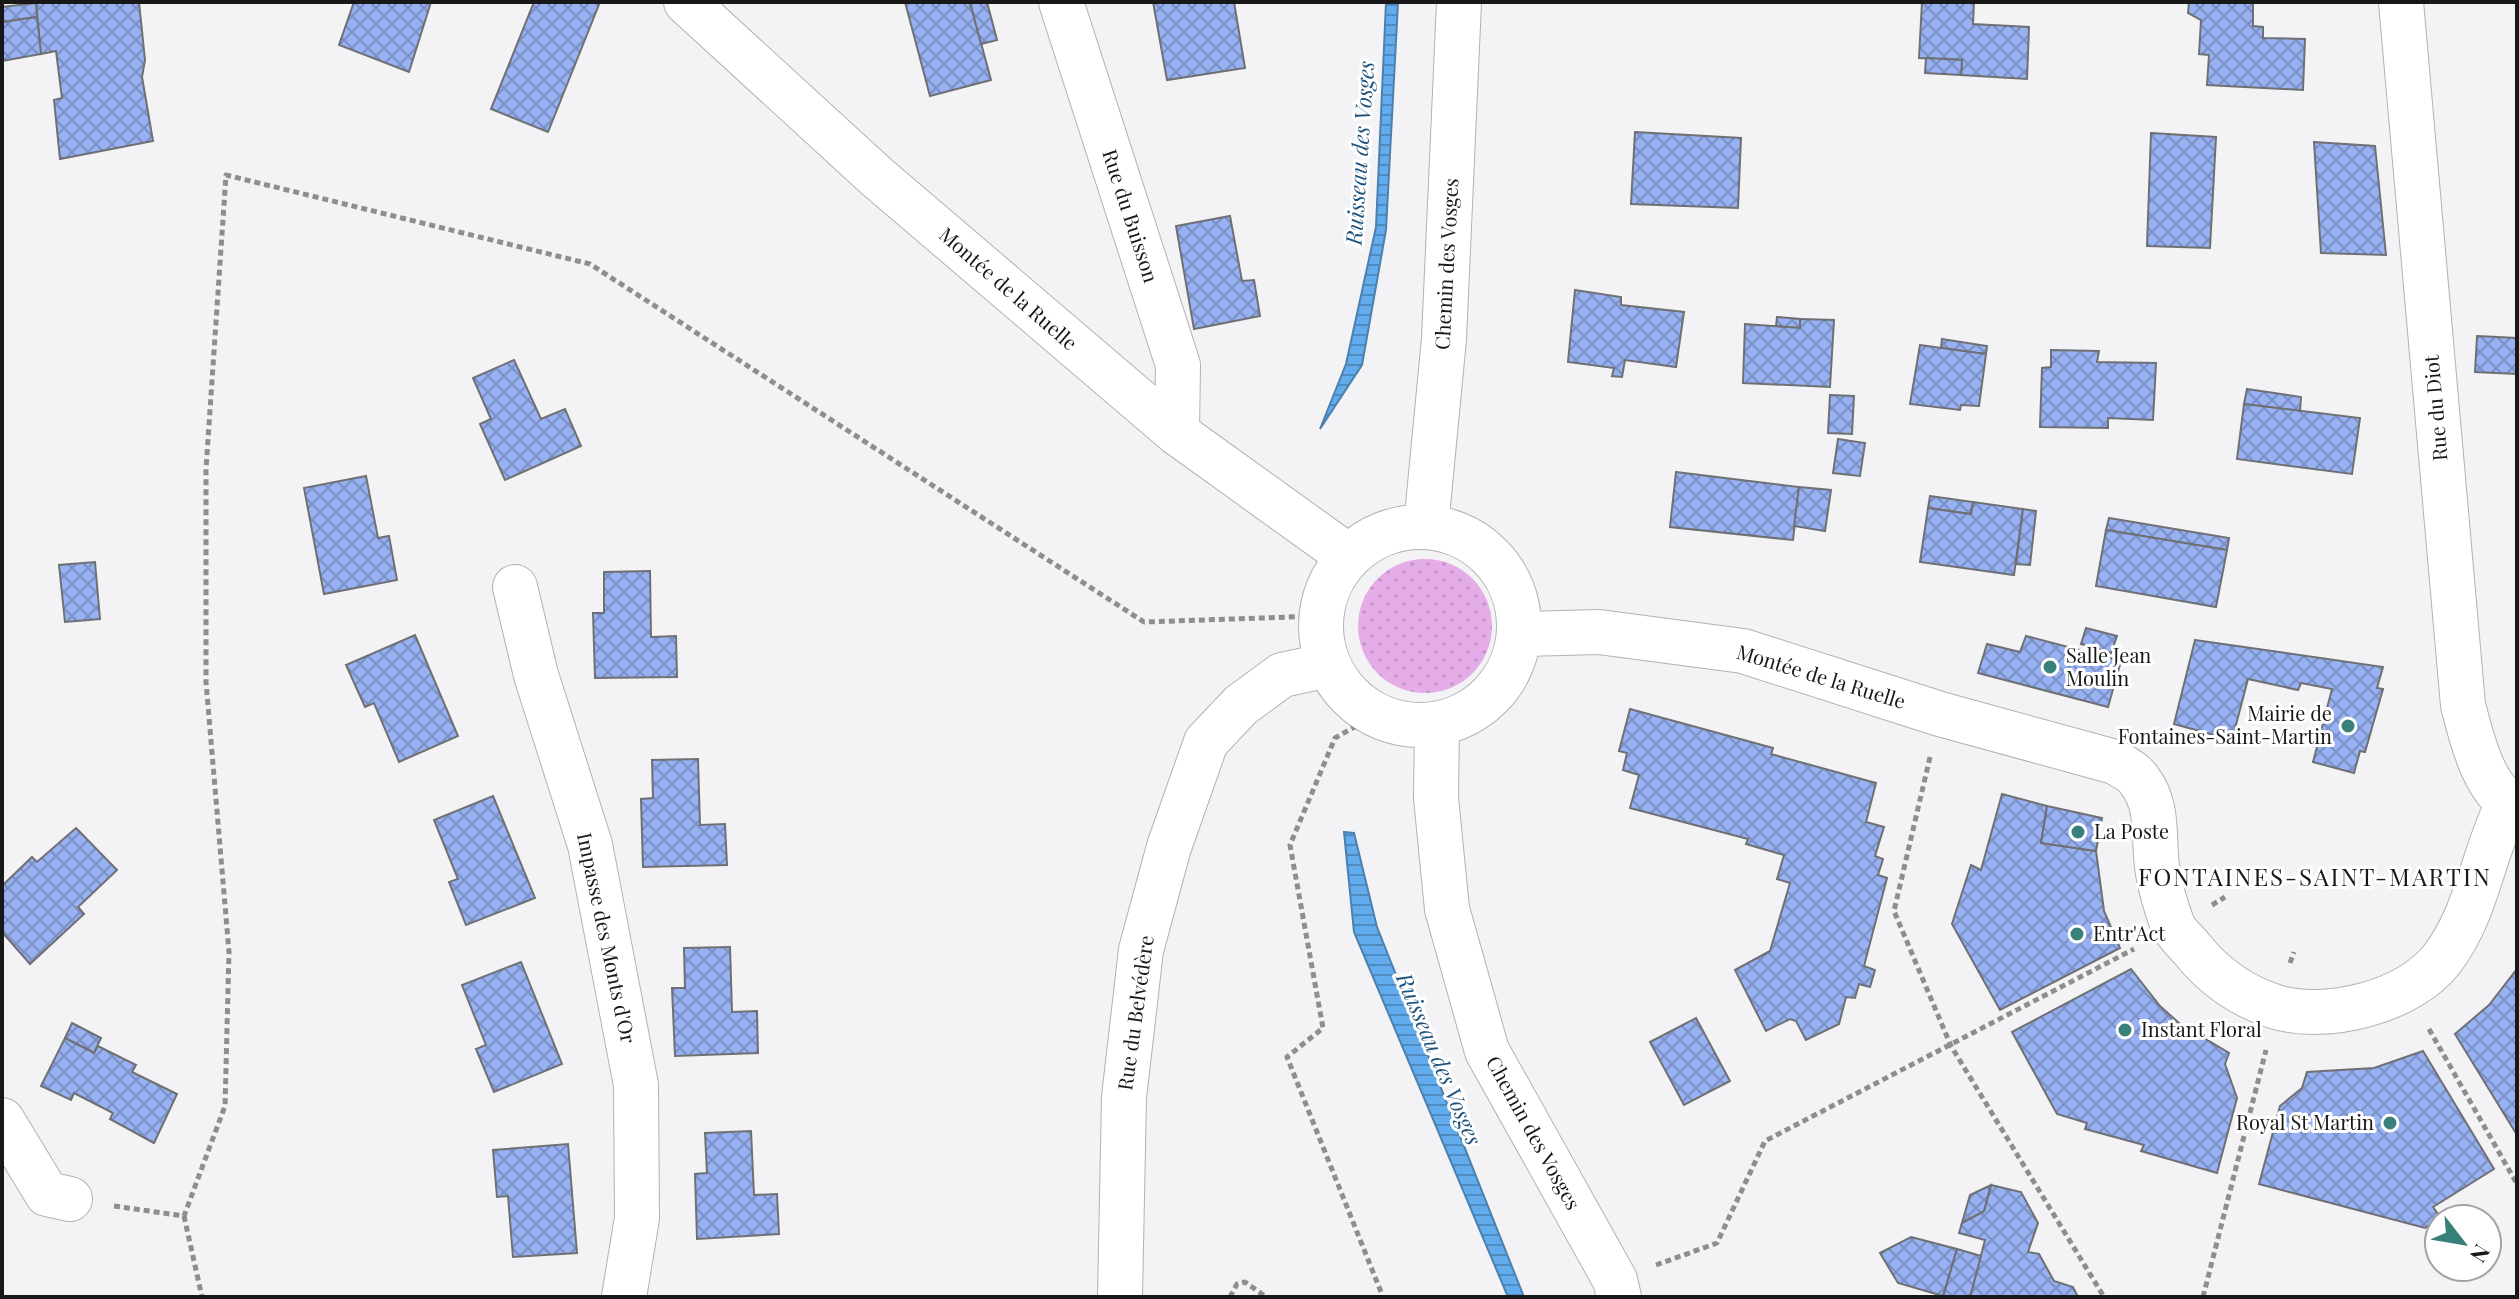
<svg xmlns="http://www.w3.org/2000/svg" width="2519" height="1299" font-family="'Playfair Display',serif">
<style>
.grass{fill:url(#grass-dots)}
.water{fill:url(#water-rules);stroke:#4c80ad;stroke-width:2}
.building{fill:url(#building-cross-hatch);stroke:#6f7073;stroke-width:2}
.lines{fill:none;stroke-linecap:round;stroke-linejoin:round}
.street-casing{stroke:#b2b2b5;stroke-width:46}
.secondary-casing{stroke:#b2b2b5;stroke-width:46}
.path{stroke:#8e8e90;stroke-width:5;stroke-dasharray:6 4;stroke-linecap:butt}
.street{stroke:#fff;stroke-width:44}
.secondary{stroke:#fff;stroke-width:44}
.poi-dot{fill:#38807a;stroke:#fff;stroke-width:3}
.labels{text-anchor:middle;stroke-width:6;stroke-linejoin:round;paint-order:stroke}
.street-label{font-size:20px;fill:#181819;stroke:#fff}
.poi-label{font-size:20px;fill:#181819;stroke:#fff;text-anchor:start}
.water-label{font-size:22px;font-style:italic;fill:#1e537e;stroke:#fff}
.quarter-label{font-size:24px;letter-spacing:2px;fill:#181819;stroke:#fff}
</style>
<defs>
<pattern id="grass-dots" width="8" height="8" patternUnits="userSpaceOnUse" patternTransform="scale(2)"><rect width="8" height="8" fill="#e5ade7"/><path d="M2 2h.1M6 6h.1" fill="none" stroke="#c494c6" stroke-width="1.8" stroke-linecap="round"/></pattern>
<pattern id="water-rules" width="6" height="5" patternUnits="userSpaceOnUse" patternTransform="scale(2)"><rect width="6" height="5" fill="#62aced"/><path d="M0 2.5h6" fill="none" stroke="#508bbf"/></pattern>
<pattern id="building-cross-hatch" width="8" height="8" patternUnits="userSpaceOnUse" patternTransform="scale(2)"><rect width="8" height="8" fill="#97b1f2"/><path d="M0 0l8 8M0 8l8-8" fill="none" stroke="#7a8fc3"/></pattern>
</defs>
<rect width="100%" height="100%" fill="#f3f3f6"/>
<circle class="grass" cx="1425" cy="626" r="67"/>
<g class="water">
<polygon points="1386,2 1398,3 1386,230 1362,365 1320,429 1346,364 1376,227"/>
<polygon points="1344,832 1354,833 1377,927 1524,1297 1508,1297 1354,932"/>
</g>
<g class="building">
<polygon points="139,2 145,60 142,77 153,141 60,159 54,100 62,98 56,51 41,54 36,2"/>
<polygon points="354,2 431,2 409,72 339,45"/>
<polygon points="534,2 600,2 548,132 491,109"/>
<polygon points="905,2 970,2 991,80 930,96"/>
<polygon points="970,2 987,2 997,40 981,44"/>
<polygon points="1153,2 1234,2 1245,68 1167,80"/>
<polygon points="1922,2 1974,2 1973,24 2029,27 2027,79 1961,75 1962,60 1919,58"/>
<polygon points="2189,2 2253,2 2253,26 2263,27 2263,38 2305,39 2303,90 2207,85 2209,55 2199,54 2201,20 2188,13"/>
<polygon points="36,3 37,17 2,22 2,7"/>
<polygon points="37,17 41,54 2,61 2,22"/>
<polygon points="1926,58 1962,60 1961,75 1925,73"/>
<polygon points="1635,132 1741,138 1738,208 1631,204"/>
<polygon points="2151,133 2216,137 2210,248 2147,246"/>
<polygon points="2314,142 2375,146 2386,255 2321,253"/>
<polygon points="1230,216 1242,281 1254,280 1260,316 1194,329 1176,226"/>
<polygon points="1575,290 1621,297 1621,305 1684,312 1676,367 1625,360 1622,377 1612,376 1614,368 1568,362"/>
<polygon points="1777,317 1800,319 1800,328 1776,326"/>
<polygon points="1800,319 1834,320 1830,387 1743,383 1745,324 1800,328"/>
<polygon points="2477,336 2517,338 2517,374 2475,372"/>
<polygon points="1942,339 1987,346 1986,354 1941,348"/>
<polygon points="1920,345 1986,354 1979,406 1961,405 1960,410 1910,404"/>
<polygon points="2051,350 2099,351 2097,362 2156,363 2153,420 2108,418 2108,428 2040,427 2042,368 2051,367"/>
<polygon points="514,360 541,419 565,409 581,446 505,480 480,424 491,419 473,378"/>
<polygon points="2247,389 2301,397 2300,411 2244,404"/>
<polygon points="1830,395 1854,396 1852,434 1828,433"/>
<polygon points="2244,404 2360,418 2352,474 2237,459"/>
<polygon points="1838,439 1865,443 1860,476 1833,473"/>
<polygon points="1676,472 1799,487 1793,540 1670,527"/>
<polygon points="366,476 378,538 389,536 397,580 324,594 304,488"/>
<polygon points="1799,487 1831,490 1825,531 1794,526"/>
<polygon points="1930,496 1973,502 1971,514 1928,508"/>
<polygon points="1973,502 2023,509 2014,575 1920,562 1928,508 1971,514"/>
<polygon points="2023,509 2036,511 2030,565 2016,564"/>
<polygon points="2109,518 2229,538 2227,550 2106,530"/>
<polygon points="2106,530 2227,550 2216,607 2096,586"/>
<polygon points="95,562 100,619 65,622 59,565"/>
<polygon points="650,571 651,637 676,636 677,677 595,678 593,613 604,613 604,572"/>
<polygon points="2086,628 2117,636 2111,653 2081,644"/>
<polygon points="415,635 458,736 399,762 374,703 365,707 346,665"/>
<polygon points="2026,636 2121,661 2108,707 1978,673 1987,644 2020,652"/>
<polygon points="2195,640 2383,667 2377,688 2383,689 2365,752 2360,751 2354,773 2313,762 2332,689 2301,683 2298,690 2248,679 2232,740 2174,724"/>
<polygon points="1630,709 1773,748 1771,754 1876,783 1866,822 1884,827 1875,856 1883,859 1878,875 1887,878 1864,966 1875,970 1870,987 1859,984 1855,998 1846,997 1839,1024 1806,1040 1796,1021 1790,1019 1766,1031 1735,970 1770,951 1790,883 1777,879 1784,855 1746,844 1748,839 1630,808 1639,775 1623,770 1627,753 1619,751"/>
<polygon points="698,759 700,825 725,824 727,865 643,867 641,799 653,798 652,760"/>
<polygon points="2002,794 2047,806 2041,843 2096,851 2104,911 2120,948 2000,1010 1952,924 1971,865 1981,870"/>
<polygon points="493,796 535,898 466,925 449,882 458,879 434,820"/>
<polygon points="2047,806 2102,818 2096,851 2041,843"/>
<polygon points="76,828 117,870 78,907 84,914 30,964 2,932 2,886 32,857 37,862"/>
<polygon points="730,947 732,1012 757,1011 758,1053 675,1056 672,988 685,988 684,948"/>
<polygon points="521,962 562,1064 494,1092 476,1049 486,1045 462,985"/>
<polygon points="2131,969 2160,1006 2179,1023 2229,1053 2225,1064 2237,1098 2217,1173 2141,1151 2144,1145 2085,1129 2087,1123 2057,1114 2012,1032"/>
<polygon points="2517,969 2517,1135 2455,1034 2489,1005"/>
<polygon points="1696,1018 1730,1081 1684,1105 1650,1042"/>
<polygon points="72,1023 101,1038 94,1053 65,1038"/>
<polygon points="65,1038 94,1053 98,1046 136,1065 132,1072 177,1094 154,1143 110,1119 113,1113 74,1093 71,1100 41,1086"/>
<polygon points="2423,1051 2494,1169 2433,1207 2441,1218 2425,1228 2259,1184 2280,1106 2302,1088 2307,1072 2374,1068"/>
<polygon points="751,1131 754,1195 777,1194 779,1234 697,1239 695,1174 707,1173 705,1133"/>
<polygon points="568,1144 577,1253 513,1257 508,1196 497,1197 493,1150"/>
<polygon points="1991,1185 2021,1192 2038,1223 2028,1252 2039,1254 2054,1281 2073,1287 2078,1297 1970,1297 1985,1240 1959,1233 1962,1223 1984,1211"/>
<polygon points="1991,1185 1984,1211 1962,1223 1970,1195"/>
<polygon points="1911,1237 1957,1249 1943,1296 1898,1283 1880,1253"/>
<polygon points="1957,1249 1981,1256 1970,1297 1943,1297"/>
</g>
<g class="lines">
<g class="street-casing">
<g id="street">
<polyline points="686,2 877,177 1177,433 1348,556"/>
<polyline points="1061,2 1178,365 1177,433"/>
<polyline points="1426,526 1444,339 1459,2"/>
<circle cx="1420" cy="626" r="99"/>
<polyline points="515,587 536,675 590,845 636,1085 637,1218 624,1297"/>
<path d="M1520,634L1599,632L1743,651L1940,714L2115,762C2123,767 2134,772 2139,780C2161,808 2152,841 2158,873C2161,890 2167,910 2173,926C2177,934 2186,942 2192,949C2213,976 2243,997 2276,1007C2327,1022 2409,1002 2442,959C2478,912 2482,854 2508,804"/>
<polyline points="1437,725 1436,798 1447,909 1487,1051 1615,1280 1619,1297"/>
<polyline points="2,1120 47,1194 70,1199"/>
<polyline points="1120,1297 1124,1097 1141,950 1169,847 1206,742 1241,705 1282,675 1328,665"/>
</g>
</g>
<g class="secondary-casing">
<path id="secondary" d="M2401,2L2463,705C2471,736 2484,794 2517,807"/>
</g>
<g class="path">
<polyline points="1374,716 1335,738 1290,845 1323,1028 1287,1057 1383,1297"/>
<polyline points="1930,757 1894,911 1951,1046 2104,1297"/>
<polyline points="2212,905 2225,897"/>
<polyline points="2290,963 2294,952"/>
<polyline points="2429,1029 2517,1184"/>
<polyline points="114,1206 184,1216 225,1106 229,952 206,682 206,469 226,175 590,264 1144,622 1320,616"/>
<polyline points="184,1216 202,1297"/>
<polyline points="1656,1265 1717,1243 1765,1141 2134,949"/>
<polyline points="1230,1297 1237,1284 1245,1282 1266,1297"/>
<polyline points="2203,1297 2266,1050"/>
</g>
<use href="#street" class="street"/>
<use href="#secondary" class="secondary"/>
</g>
<g class="poi-dot">
<circle cx="2050" cy="667" r="8"/>
<circle cx="2348" cy="726" r="8"/>
<circle cx="2078" cy="832" r="8"/>
<circle cx="2077" cy="934" r="8"/>
<circle cx="2125" cy="1030" r="8"/>
<circle cx="2390" cy="1123" r="8"/>
</g>
<g class="labels">
<g class="street-label">
<text transform="translate(1130 216) rotate(72)" y="7">Rue du Buisson</text>
<text transform="translate(1447 264) rotate(-87)" y="7">Chemin des Vosges</text>
<text transform="translate(1008 289) rotate(41)" y="7">Montée de la Ruelle</text>
<text transform="translate(2436 408) rotate(-95)" y="7">Rue du Diot</text>
<text transform="translate(1821 677) rotate(17)" y="7">Montée de la Ruelle</text>
<text transform="translate(606 938) rotate(78)" y="7">Impasse des Monts d'Or</text>
<text transform="translate(1136 1013) rotate(-82)" y="7">Rue du Belvédère</text>
<text transform="translate(1533 1133) rotate(61)" y="7">Chemin des Vosges</text>
</g>
<g class="poi-label">
<text x="2066" y="663">Salle Jean<tspan x="2066" dy="23">Moulin</tspan></text>
<text x="2332" y="721" text-anchor="end">Mairie de<tspan x="2332" dy="23">Fontaines-Saint-Martin</tspan></text>
<text x="2094" y="839">La Poste</text>
<text x="2093" y="941">Entr'Act</text>
<text x="2141" y="1037">Instant Floral</text>
<text x="2374" y="1130" text-anchor="end">Royal St Martin</text>
</g>
<g class="water-label">
<text transform="translate(1360 153) rotate(-86)" y="8">Ruisseau des Vosges</text>
<text transform="translate(1439 1059) rotate(67)" y="8">Ruisseau des Vosges</text>
</g>
<g class="quarter-label">
<text x="2315" y="886">FONTAINES-SAINT-MARTIN</text>
</g>
</g>
<rect width="2519" height="1299" fill="none" stroke="#181819" stroke-width="8"/>
<g transform="translate(2463 1243) rotate(121)"><circle r="38" fill="#ffffff" stroke="#a3a3a3" stroke-width="2"/>
<path d="M0-6L14 30L0 20L-14 30Z" fill="#38807a"/>
<text y="-12" font-size="22" font-weight="bold" text-anchor="middle" fill="#181819">N</text>
</g>
</svg>
